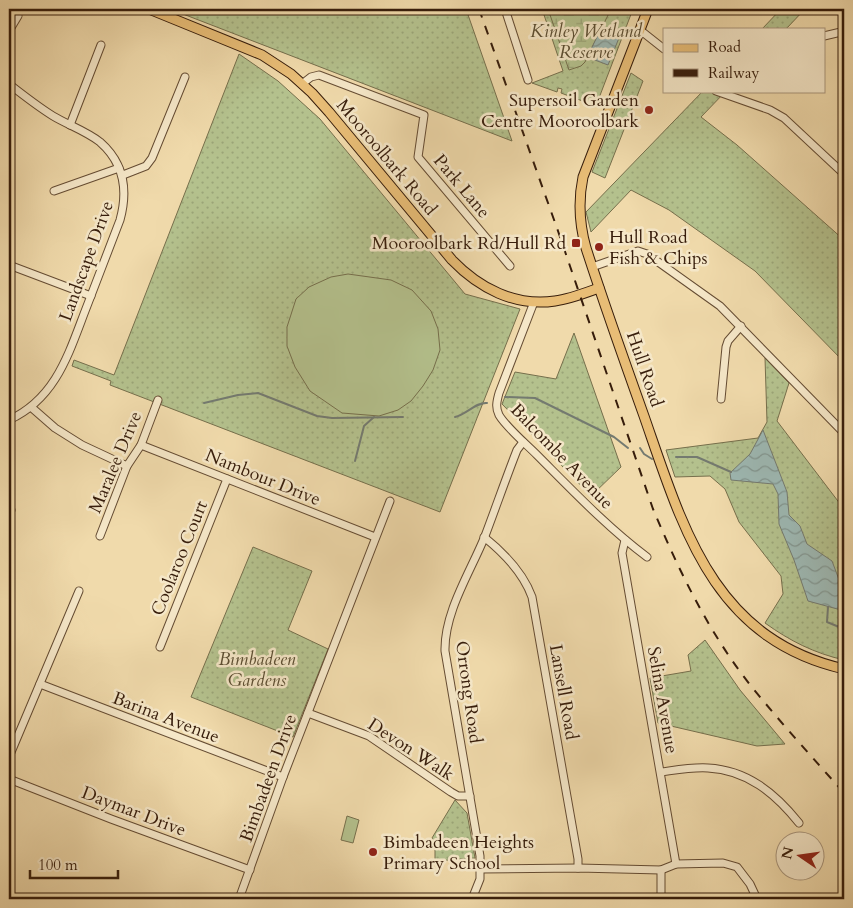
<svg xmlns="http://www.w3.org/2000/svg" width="853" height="908" font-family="Cardo,serif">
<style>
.grass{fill:url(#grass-dots);stroke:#766f4c}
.wetland{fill:url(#wetland-marsh);stroke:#766f4c}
.pitch{fill:#b4c18d;stroke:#766f4c}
.water{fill:url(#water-waves);stroke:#747a70}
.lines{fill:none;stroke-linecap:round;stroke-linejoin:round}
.stream{stroke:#747a70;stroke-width:2}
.minor-casing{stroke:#654c33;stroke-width:9}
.major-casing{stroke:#371d0b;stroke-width:11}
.minor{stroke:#f5e7c8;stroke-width:7}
.major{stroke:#e8bd76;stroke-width:9}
.rail{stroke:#371d0b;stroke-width:2;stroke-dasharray:9 9;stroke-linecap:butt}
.poi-dot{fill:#8f2418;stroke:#f5e7c8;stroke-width:2}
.labels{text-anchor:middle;stroke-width:5;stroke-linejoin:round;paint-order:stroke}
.park-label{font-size:18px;font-style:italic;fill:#5c4e32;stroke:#f5e7c8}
.poi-label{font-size:18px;fill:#371d0b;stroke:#f5e7c8;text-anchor:end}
.street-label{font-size:18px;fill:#371d0b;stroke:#f5e7c8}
</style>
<defs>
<pattern id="grass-dots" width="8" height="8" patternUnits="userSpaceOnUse" patternTransform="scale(1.25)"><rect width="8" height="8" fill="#b4c18d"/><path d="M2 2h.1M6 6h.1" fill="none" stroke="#9ba578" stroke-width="1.8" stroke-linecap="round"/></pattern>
<pattern id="wetland-marsh" width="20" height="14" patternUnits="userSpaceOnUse" patternTransform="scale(1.25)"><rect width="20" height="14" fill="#b4c18d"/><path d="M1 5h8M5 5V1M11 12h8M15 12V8" fill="none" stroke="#9ba578"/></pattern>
<pattern id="water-waves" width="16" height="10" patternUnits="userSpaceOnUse" patternTransform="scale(1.25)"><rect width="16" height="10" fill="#9db8b3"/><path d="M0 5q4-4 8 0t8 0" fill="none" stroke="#819590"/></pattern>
</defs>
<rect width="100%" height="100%" fill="#f0daab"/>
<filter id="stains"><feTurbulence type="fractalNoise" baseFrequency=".004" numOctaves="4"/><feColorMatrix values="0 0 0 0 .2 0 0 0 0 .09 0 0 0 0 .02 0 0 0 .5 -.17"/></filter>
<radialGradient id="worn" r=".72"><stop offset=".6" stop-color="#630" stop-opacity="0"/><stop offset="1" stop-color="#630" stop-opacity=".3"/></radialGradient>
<g class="grass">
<polygon points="170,9 466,9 512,141"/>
<polygon points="542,9 633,9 599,98 588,103 561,93 562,89 558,88 557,92 532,83 563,71"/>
<polygon points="781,9 805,9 786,29 762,29"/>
<polygon points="239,54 278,81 320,119 465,294 520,309 440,512 110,385 111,381 72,366 74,360 114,375"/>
<polygon points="631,73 643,81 605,178 592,172"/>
<polygon points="703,91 726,91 701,117 737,145 844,240 844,362 755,271 669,210 631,190 591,232 586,212"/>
<polygon points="574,333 621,467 591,496 502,404 515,372 556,379"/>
<path d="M765,358L789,383L777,421L844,509V660C814,653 790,641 765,623L783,594L781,576L739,522L725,489L710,476L675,477L666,450L758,438L767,422Z"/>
<polygon points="253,547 312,571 288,630 328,649 293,737 191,697"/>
<polygon points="705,640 740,690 785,744 757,746 658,723 650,678 691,671 688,655"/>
<polygon points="455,800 467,813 475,858 435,861 435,842 432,838"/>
</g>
<polygon class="wetland" points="548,9 611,9 585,62 581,66 569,70"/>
<g class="pitch">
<polygon points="348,274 391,280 412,290 431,311 438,329 440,350 433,370 423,386 411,401 398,410 379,416 342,413 310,391 295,367 287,346 287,327 296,299 309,287 331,277"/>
<polygon points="347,816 359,820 353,843 341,840"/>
</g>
<g class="water">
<polygon points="600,31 619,38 608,65 587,57"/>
<polygon points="763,430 787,492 789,515 800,526 807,544 832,561 844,593 844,606 841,610 808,601 794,560 779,524 778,494 773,484 731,480 730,473 750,454"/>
</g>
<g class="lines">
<g class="stream">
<polyline points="505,397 535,398 614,437 628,448"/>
<polyline points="204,403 238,395 258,393 317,416 332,418 403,417"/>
<path d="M455,417C467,414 476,402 487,403"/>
<polyline points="640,448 644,454 652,459"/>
<polyline points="676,457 697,457 731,472"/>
<polyline points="355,461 364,426 374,417"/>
<polyline points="828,607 827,622 844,629"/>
</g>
<g class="minor-casing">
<g id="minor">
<polyline points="505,9 528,80"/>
<polyline points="640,30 664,49"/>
<polyline points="9,31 18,16"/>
<polyline points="824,36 841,32 844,33"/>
<path d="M9,84C23,95 37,106 53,116C68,125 86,131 100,142C124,163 128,191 120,220C109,249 98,277 87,306C69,352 57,398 9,420"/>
<polyline points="302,84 311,77 319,75 424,115 418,157 510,266"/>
<polyline points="716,91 770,110 784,118 844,174"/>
<polyline points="70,125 101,45"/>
<polyline points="123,175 146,166 152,158 185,77"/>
<polyline points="54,191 119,168"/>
<polyline points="9,265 91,296"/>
<polyline points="592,267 638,251 647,254 720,306 844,433"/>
<path d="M534,302L499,393C497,401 495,407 499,415C506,427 526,444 537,455C572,490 607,527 647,557"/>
<polyline points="721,399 726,347 728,341 741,326"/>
<polyline points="31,407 55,428 82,445 127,466"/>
<polyline points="141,445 375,537"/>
<polyline points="9,515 11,510"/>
<polyline points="100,536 127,466 141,445 158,400"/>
<path d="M484,537C504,553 523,572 532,597L578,859V868"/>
<polyline points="625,540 622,553 676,864"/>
<polyline points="160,647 227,479"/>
<polyline points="40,684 283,777"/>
<polyline points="308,713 369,736 451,792 458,796 470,796"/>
<polyline points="9,757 79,591"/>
<path d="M661,772C676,770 692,767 708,768C747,770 775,793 799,823"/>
<polyline points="9,779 111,819 250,870"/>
<polyline points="481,869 578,868 661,870 676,864 723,863 737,867 750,884 757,899"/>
<polyline points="239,899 283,777 390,501"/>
<path d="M472,899L480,879V856L445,651C444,612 471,571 485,536C496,507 506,478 517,450L523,442"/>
<polyline points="661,899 661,870"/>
</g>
</g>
<g class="major-casing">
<g id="major">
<path d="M149,9L262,55L291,74L312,93L329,112L452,260C479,288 515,307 555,301C570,299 585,293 599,288"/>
<path d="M648,9L583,177C578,201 579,223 586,248C604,304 624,360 644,416C683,528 713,639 844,669"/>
</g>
</g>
<use href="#minor" class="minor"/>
<use href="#major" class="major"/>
<path class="rail" d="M479,9L558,231L653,509C679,571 709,633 751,686C781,723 813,758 844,793"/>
</g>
<g class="poi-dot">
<circle cx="649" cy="110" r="5"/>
<rect x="571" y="238" width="10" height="10" rx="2.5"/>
<circle cx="599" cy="247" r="5"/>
<circle cx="373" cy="852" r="5"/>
</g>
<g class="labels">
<g class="park-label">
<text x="586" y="37">Kinley Wetland<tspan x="586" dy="21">Reserve</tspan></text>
<text x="257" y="665">Bimbadeen<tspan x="257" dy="21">Gardens</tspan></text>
</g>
<g class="poi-label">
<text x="639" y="106">Supersoil Garden<tspan x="639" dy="21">Centre Mooroolbark</tspan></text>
<text x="609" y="243" text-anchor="start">Hull Road<tspan x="609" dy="21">Fish &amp; Chips</tspan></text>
<text x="566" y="249">Mooroolbark Rd/Hull Rd</text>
<text x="383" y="848" text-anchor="start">Bimbadeen Heights<tspan x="383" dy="21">Primary School</tspan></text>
</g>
<g class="street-label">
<text transform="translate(387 157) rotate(50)" y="6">Mooroolbark Road</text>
<text transform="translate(462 186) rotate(50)" y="6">Park Lane</text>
<text transform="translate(86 261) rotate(-70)" y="6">Landscape Drive</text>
<text transform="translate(645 369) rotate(71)" y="6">Hull Road</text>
<text transform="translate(562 456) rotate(46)" y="6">Balcombe Avenue</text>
<text transform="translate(115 462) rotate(-67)" y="6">Maralee Drive</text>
<text transform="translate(263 477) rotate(22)" y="6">Nambour Drive</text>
<text transform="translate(179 558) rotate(-68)" y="6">Coolaroo Court</text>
<text transform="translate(469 692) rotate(82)" y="6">Orrong Road</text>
<text transform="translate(564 692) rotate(80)" y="6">Lansell Road</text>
<text transform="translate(663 700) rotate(80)" y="6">Selina Avenue</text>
<text transform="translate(166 717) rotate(21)" y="6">Barina Avenue</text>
<text transform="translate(411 749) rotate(33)" y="6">Devon Walk</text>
<text transform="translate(268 778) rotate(-70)" y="6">Bimbadeen Drive</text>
<text transform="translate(134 811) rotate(21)" y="6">Daymar Drive</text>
</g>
</g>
<rect width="853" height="908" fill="none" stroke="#f0daab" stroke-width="30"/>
<rect x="10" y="10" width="833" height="888" fill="none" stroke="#371d0b" stroke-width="2.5"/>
<rect x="15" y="15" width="823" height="878" fill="none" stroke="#371d0b"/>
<rect x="663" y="28" width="162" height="65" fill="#f5e7c8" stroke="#a9967c"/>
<rect x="673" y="44" width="25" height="8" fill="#e8bd76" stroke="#a9967c"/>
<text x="708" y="52" font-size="15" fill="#371d0b">Road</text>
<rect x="673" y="69" width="25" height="8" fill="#371d0b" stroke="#a9967c"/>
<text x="708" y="78" font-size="15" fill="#371d0b">Railway</text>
<g transform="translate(800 856) rotate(283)"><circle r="24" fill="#f5e7c8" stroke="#a9967c"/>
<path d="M0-4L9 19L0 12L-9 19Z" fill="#8f2418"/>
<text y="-8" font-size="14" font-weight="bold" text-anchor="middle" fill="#371d0b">N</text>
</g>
<path d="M30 870v8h88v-8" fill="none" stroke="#371d0b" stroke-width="2.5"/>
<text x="38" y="870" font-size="15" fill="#371d0b" stroke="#f5e7c8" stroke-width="4" paint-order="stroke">100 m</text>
<rect width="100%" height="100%" filter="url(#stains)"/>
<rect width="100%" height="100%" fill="url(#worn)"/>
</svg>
